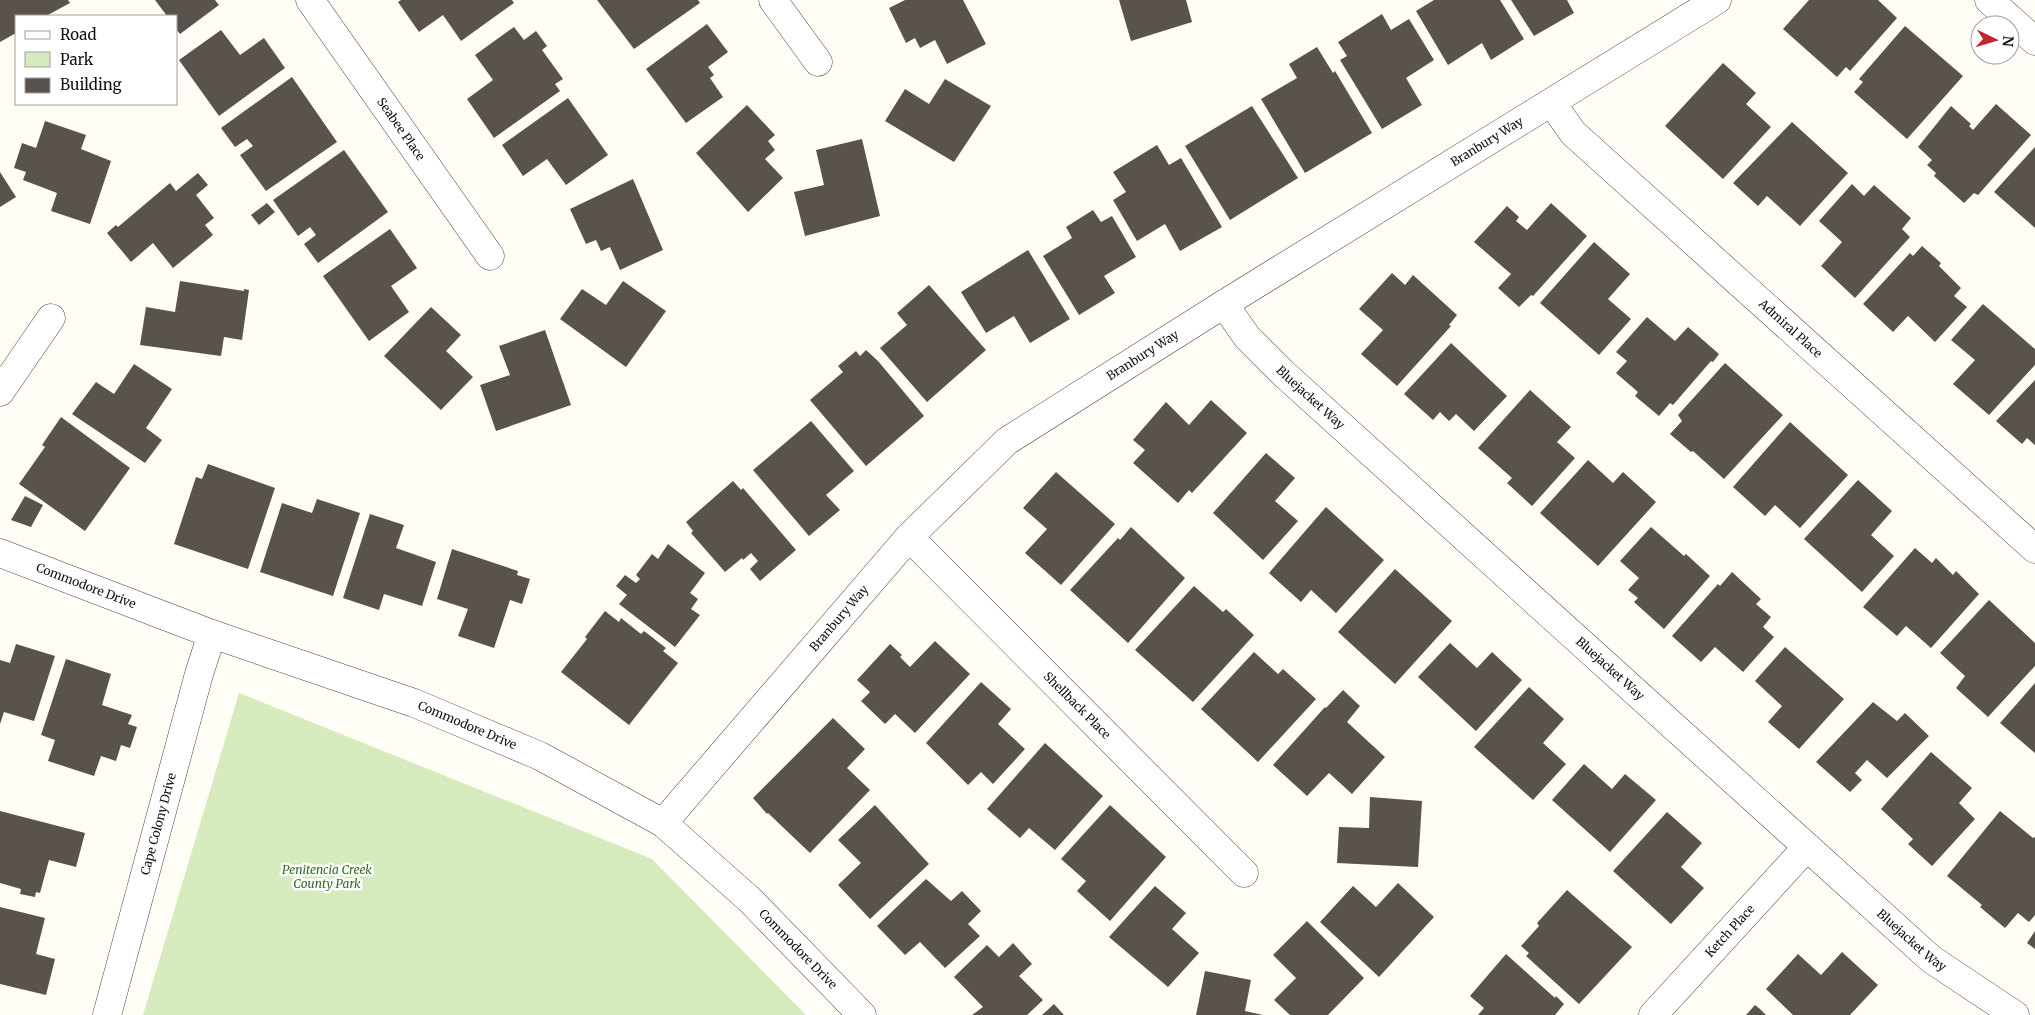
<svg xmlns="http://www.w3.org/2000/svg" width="2035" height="1015" font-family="Merriweather,serif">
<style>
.green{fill:#d5ebbd}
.building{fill:#5a524d}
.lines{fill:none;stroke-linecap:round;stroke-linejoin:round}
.street-casing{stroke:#444;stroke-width:29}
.street{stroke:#fff;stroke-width:28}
.labels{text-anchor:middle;stroke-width:5;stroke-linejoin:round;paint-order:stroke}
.street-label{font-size:12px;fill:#111;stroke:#fff}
.park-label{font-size:12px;font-style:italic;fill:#2f6b1f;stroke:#fff}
</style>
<rect width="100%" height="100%" fill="#fffdf5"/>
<polygon class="green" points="239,693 652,859 806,1015 143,1015"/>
<g class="building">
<polygon points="0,0 68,0 70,3 46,16 16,16 16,33 0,42"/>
<polygon points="155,0 215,0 219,5 180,34 176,29 176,16 167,16"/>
<polygon points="401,0 512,0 514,3 461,41 443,15 419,32 398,2"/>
<polygon points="597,0 698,0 700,3 634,49"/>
<polygon points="905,0 963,0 986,44 947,64 935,40 920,48 915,38 906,43 889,8"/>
<polygon points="1119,0 1186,0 1192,22 1131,41"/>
<polygon points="1434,0 1500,0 1524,39 1491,60 1482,43 1448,65 1416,11"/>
<polygon points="1511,0 1567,0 1574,13 1534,36"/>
<polygon points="1809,0 1878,0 1897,18 1850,71 1846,67 1837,77 1783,29"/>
<polygon points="1382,14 1391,30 1409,19 1434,60 1406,78 1422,105 1382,129 1340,60 1347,56 1338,42"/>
<polygon points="707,24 728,52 708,67 714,75 710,78 723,97 686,123 646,69"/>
<polygon points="1905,26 1963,76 1907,139 1854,92 1863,82 1859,79"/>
<polygon points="514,27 524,40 536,31 547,46 542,50 563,79 555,84 560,91 494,138 467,99 493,80 475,55"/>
<polygon points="221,30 240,55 264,38 285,68 219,116 179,60"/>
<polygon points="1317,47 1333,73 1335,71 1372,133 1305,173 1261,99 1297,78 1289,64"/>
<polygon points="1723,63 1756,93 1746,104 1771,127 1723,179 1665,126"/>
<polygon points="292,77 337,142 266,191 240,155 253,146 247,139 235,147 221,128"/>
<polygon points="945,79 991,106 954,162 885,121 905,89 929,104"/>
<polygon points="568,98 608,155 566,185 547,159 523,176 502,145"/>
<polygon points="1996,104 2031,135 1978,195 1974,193 1964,203 1934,176 1936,173 1927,165 1932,160 1918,147 1951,106 1971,124 1969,126 1973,130"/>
<polygon points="747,105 775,135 768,141 775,150 765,159 783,178 748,212 696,153"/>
<polygon points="1252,106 1298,178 1230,220 1185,146"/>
<polygon points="45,121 86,135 81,149 111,161 90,224 51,211 57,193 23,180 26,172 14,168 22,143 36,148"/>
<polygon points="1792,122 1848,173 1800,226 1767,196 1758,206 1733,183"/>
<polygon points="862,139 880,216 805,236 794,192 824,185 816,150"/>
<polygon points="1157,145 1169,165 1181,158 1222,227 1180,251 1165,224 1137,241 1113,200 1126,192 1113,172"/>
<polygon points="2035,147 2035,228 1994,192"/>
<polygon points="344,150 388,212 318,263 304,244 316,235 310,227 298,236 273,200"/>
<polygon points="0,172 16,197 0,207"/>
<polygon points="198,173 208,185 196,195 214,218 205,225 213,235 173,268 153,243 131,262 107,233 116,225 118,227 170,183 176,191"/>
<polygon points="633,179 663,250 620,270 610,247 601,251 596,240 586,244 570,209"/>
<polygon points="1852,184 1864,196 1874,185 1911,218 1902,229 1910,237 1855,298 1821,266 1842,242 1819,221"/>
<polygon points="267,203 275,212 259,225 251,215"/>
<polygon points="1551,203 1587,236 1533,296 1531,295 1519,307 1498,288 1511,274 1474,242 1507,206 1519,217 1516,221 1527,230"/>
<polygon points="1093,210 1101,222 1112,216 1136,257 1104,276 1115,293 1079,315 1043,256 1072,238 1066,227"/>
<polygon points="390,229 417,268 391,286 409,312 369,341 323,276"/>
<polygon points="1594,242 1630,274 1608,299 1631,319 1599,355 1540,303"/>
<polygon points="1922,246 1941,263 1939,266 1961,288 1954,296 1967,307 1935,342 1908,316 1893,332 1863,304 1910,253 1913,256"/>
<polygon points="1028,250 1070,319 1030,343 1014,316 986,333 961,292"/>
<polygon points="1392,273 1405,285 1413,275 1457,315 1449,325 1451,326 1397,386 1361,354 1383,330 1359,309"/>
<polygon points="180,281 244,291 244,289 249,290 242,340 224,337 221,356 140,345 146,307 175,312"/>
<polygon points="623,281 666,311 626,367 560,319 582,289 606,305"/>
<polygon points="929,285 986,350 927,402 880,348 907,325 897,313"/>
<polygon points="1983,304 2035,349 2035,365 1989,415 1953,384 1975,360 1951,340"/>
<polygon points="431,307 461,335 446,351 473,377 441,410 384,356"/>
<polygon points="1647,317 1675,341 1688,327 1719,354 1713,362 1711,361 1673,405 1670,403 1659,416 1635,396 1638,392 1616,373 1627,361 1616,352"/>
<polygon points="545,330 571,405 496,431 480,385 510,375 499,346"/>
<polygon points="1451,343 1507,396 1474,431 1456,414 1449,421 1440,412 1433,420 1404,394"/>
<polygon points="866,350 878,361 924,416 866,466 810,400 843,372 838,366 856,351 860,356"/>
<polygon points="1725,363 1783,415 1724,479 1693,451 1691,452 1670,434 1682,421 1678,415"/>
<polygon points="134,364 172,389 146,428 162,440 145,463 72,414 96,382 114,394"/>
<polygon points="2035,380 2035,445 2027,438 2022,444 1996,421"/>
<polygon points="1530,390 1571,427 1557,442 1575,458 1532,506 1507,483 1512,478 1478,448"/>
<polygon points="1211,400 1247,433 1192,493 1189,490 1178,503 1133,463 1145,450 1133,440 1166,402 1189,425"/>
<polygon points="61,417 130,468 85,531 19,484 45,447 42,445"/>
<polygon points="811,421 854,471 826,495 840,510 809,536 753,470"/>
<polygon points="1790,422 1848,475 1800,528 1775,505 1765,516 1733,487"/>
<polygon points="1266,453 1295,478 1275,501 1298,521 1263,560 1213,513"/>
<polygon points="1588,460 1613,483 1623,472 1656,502 1598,566 1540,513"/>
<polygon points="208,464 275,488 248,569 174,544 196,477 202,479"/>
<polygon points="1056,472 1115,524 1061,585 1025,553 1047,529 1023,508"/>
<polygon points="1858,480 1892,511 1871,535 1894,556 1862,592 1804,539"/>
<polygon points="733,481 741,490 743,488 796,550 760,581 750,569 758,561 751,553 743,560 742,558 725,572 691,533 693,531 686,522"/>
<polygon points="25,496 43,505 31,527 11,520"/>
<polygon points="317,499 360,513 333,596 260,572 282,503 312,513"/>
<polygon points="1326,507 1384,560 1336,613 1311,590 1301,602 1269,573"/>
<polygon points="370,514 404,525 396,548 436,562 422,606 384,594 379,610 343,598"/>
<polygon points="1131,527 1185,578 1128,643 1070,590 1118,538 1120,540"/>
<polygon points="1651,527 1684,556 1686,554 1710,576 1664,629 1634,602 1638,598 1628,590 1639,578 1620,561"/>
<polygon points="668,544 705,573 690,593 698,599 691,609 700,615 675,647 619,604 627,595 616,586 625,575 636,583 640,579 636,575 652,554 658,559"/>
<polygon points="1915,548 1932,563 1936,558 1953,575 1956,571 1979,594 1931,648 1906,626 1897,636 1863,607"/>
<polygon points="452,549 518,571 517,575 530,579 522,604 510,600 494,648 458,636 468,609 437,599"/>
<polygon points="1395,569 1452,621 1395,684 1338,632"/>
<polygon points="1732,572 1761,599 1756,604 1771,617 1763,627 1774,637 1743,672 1715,647 1701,662 1672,636 1718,584 1720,586"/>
<polygon points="1194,586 1223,612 1226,609 1254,635 1193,702 1135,650"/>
<polygon points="1989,600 2035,643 2035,666 1988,717 1956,688 1965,676 1940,653"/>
<polygon points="605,611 619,622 621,618 641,634 644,631 666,648 663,651 678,663 629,725 561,672 587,639 585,637"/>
<polygon points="935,641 970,674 915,733 895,714 885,724 861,701 870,692 857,680 890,644 902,655 900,657 910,667"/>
<polygon points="1450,643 1477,668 1492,652 1522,680 1476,731 1418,677"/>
<polygon points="16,644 55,656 34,721 4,712 0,724 0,660 10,663"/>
<polygon points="1785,647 1844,699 1799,749 1768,722 1782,706 1755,681"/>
<polygon points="1254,652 1278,674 1283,669 1316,699 1258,762 1201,709"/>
<polygon points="66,659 111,674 102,705 132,715 128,724 137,727 130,748 121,745 116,761 101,756 94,776 48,761 55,740 41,735"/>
<polygon points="981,682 1011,709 998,724 1025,749 993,784 981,772 968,785 926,743"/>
<polygon points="2035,683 2035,753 2000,723"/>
<polygon points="1529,687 1564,719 1543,743 1566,764 1533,800 1474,747"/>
<polygon points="1343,690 1360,706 1347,722 1385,757 1352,794 1329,773 1307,796 1273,765 1325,707 1326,708"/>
<polygon points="1873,702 1897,721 1905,713 1929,736 1887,778 1867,760 1855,773 1862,780 1850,792 1816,762"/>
<polygon points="833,718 865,749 847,768 870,790 810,853 768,813 767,814 753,798"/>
<polygon points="1045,743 1103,796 1055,850 1029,828 1020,838 987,809"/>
<polygon points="1931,752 1972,788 1959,803 1975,819 1932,866 1908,844 1913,839 1881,809"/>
<polygon points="1584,764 1612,789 1625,774 1656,800 1610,852 1552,800"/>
<polygon points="1370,797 1422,801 1418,867 1337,863 1339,827 1369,828"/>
<polygon points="875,805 929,864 870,919 838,885 861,863 838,840"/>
<polygon points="1110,805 1166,857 1110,921 1077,891 1086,881 1061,859"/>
<polygon points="0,811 85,833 76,867 49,860 40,893 36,892 35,897 20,894 21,889 0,883"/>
<polygon points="2000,811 2033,838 2035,837 2035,915 2029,922 2018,913 2005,928 1980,907 1982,905 1947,876"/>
<polygon points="1667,812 1702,843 1681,867 1704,888 1671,924 1613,871"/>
<polygon points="926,879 951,901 962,891 981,911 968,924 980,936 945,968 920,942 905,955 877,926"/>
<polygon points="1398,883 1434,917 1379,977 1320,922 1353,886 1376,907"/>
<polygon points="1155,886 1186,913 1172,929 1199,953 1168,987 1109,937"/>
<polygon points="1567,890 1632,947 1579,1004 1526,956 1529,953 1521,946 1539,926 1537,923"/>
<polygon points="0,907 45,918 36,954 55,959 46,995 0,984"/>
<polygon points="1307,921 1364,978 1328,1015 1290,1015 1274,1000 1296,978 1273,955"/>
<polygon points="2035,931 2035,949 2027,943"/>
<polygon points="1013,943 1032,964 1019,976 1043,1000 1027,1015 972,1015 983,1007 954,977 987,945 999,957"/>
<polygon points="1842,952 1878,985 1850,1015 1793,1015 1766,989 1798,954 1821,975"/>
<polygon points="1506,954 1555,998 1556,996 1564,1004 1555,1015 1478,1015 1484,1008 1470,996"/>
<polygon points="1205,971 1251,980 1245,1011 1263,1015 1196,1015"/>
<polygon points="1054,1004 1064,1015 1042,1015"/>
<polygon points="1755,1005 1760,1009 1766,1015 1746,1015"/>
</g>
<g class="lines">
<g class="street-casing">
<g id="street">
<path id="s1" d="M310,0L490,256"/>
<polyline points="773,0 818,62"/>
<polyline points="1989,0 2035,41"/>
<path id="s2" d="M1552,103L1573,133L2035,549"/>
<path id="s3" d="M1224,304L1247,337L1284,374L1931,959L2015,1015"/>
<polyline points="0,392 51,318"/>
<path id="s4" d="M909,537L1244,873"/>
<path id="s5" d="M0,553L212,634L414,703L540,756L663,823L749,899L862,1015"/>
<path id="s6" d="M663,823L909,537L1007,441L1224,304L1717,0"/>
<path id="s7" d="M107,1015L199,674L212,634"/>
<path id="s8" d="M1653,1015L1807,847"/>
</g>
</g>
<use href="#street" class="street"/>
</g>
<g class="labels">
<g class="street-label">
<text dy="4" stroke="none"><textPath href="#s1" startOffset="158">Seabee Place</textPath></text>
<text dy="4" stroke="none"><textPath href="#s6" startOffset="1080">Branbury Way</textPath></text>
<text dy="4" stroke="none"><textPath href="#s2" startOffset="329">Admiral Place</textPath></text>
<text dy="4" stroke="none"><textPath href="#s6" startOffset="675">Branbury Way</textPath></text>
<text dy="4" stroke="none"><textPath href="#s3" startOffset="128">Bluejacket Way</textPath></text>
<text dy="4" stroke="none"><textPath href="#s5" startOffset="92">Commodore Drive</textPath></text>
<text dy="4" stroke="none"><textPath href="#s6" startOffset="270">Branbury Way</textPath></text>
<text dy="4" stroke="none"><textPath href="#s3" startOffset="532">Bluejacket Way</textPath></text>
<text dy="4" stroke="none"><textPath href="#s4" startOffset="238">Shellback Place</textPath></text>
<text dy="4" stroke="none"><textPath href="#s5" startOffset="498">Commodore Drive</textPath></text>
<text dy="4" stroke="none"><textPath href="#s7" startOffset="198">Cape Colony Drive</textPath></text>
<text dy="4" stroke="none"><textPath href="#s8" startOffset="114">Ketch Place</textPath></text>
<text dy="4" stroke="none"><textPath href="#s3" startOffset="938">Bluejacket Way</textPath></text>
<text dy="4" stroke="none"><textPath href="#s5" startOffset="902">Commodore Drive</textPath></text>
</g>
<g class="park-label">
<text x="327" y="874">Penitencia Creek<tspan x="327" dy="14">County Park</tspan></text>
</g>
</g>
<rect x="15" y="15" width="162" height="90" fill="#ffffff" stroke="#a0a0a0"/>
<rect x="25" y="31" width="25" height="8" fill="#ffffff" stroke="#a0a0a0"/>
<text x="60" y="40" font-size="15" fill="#111111">Road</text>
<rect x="25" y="52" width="25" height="15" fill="#d5ebbd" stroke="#a0a0a0"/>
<text x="60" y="65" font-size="15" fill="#111111">Park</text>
<rect x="25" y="78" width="25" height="15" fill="#5a524d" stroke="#a0a0a0"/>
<text x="60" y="90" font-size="15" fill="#111111">Building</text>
<g transform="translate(1995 40) rotate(95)"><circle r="24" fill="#ffffff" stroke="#a0a0a0"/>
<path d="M0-4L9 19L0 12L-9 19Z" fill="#c4262e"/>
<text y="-8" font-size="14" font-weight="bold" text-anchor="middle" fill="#111111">N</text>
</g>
</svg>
